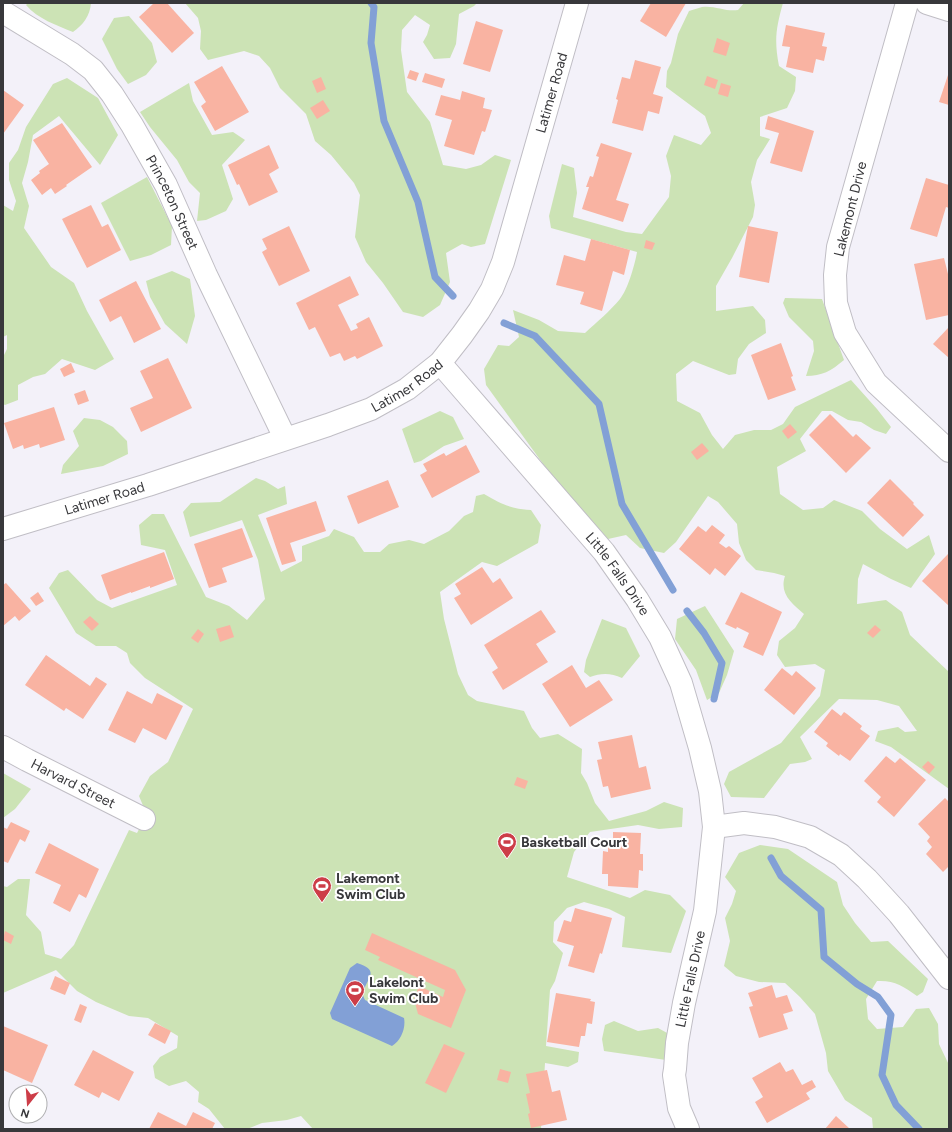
<svg xmlns="http://www.w3.org/2000/svg" width="952" height="1132" font-family="Figtree,sans-serif">
<style>
.green{fill:#cce3b5}
.water{fill:#82a0d6}
.lines{fill:none;stroke-linecap:round;stroke-linejoin:round}
.stream{stroke:#82a0d6;stroke-width:7}
.building{fill:#f9b3a2}
.street-casing{stroke:#c0bec5;stroke-width:24}
.street{stroke:#fff;stroke-width:22}
.labels{text-anchor:middle;stroke-width:4;stroke-linejoin:round;paint-order:stroke}
.street-label{font-size:14px;fill:#38383b;stroke:#fff}
.poi-label{font-size:14px;font-weight:bold;fill:#38383b;stroke:#fff;text-anchor:start}
</style>
<rect width="100%" height="100%" fill="#f3f1f9"/>
<g class="green">
<path d="M28,3H91C90,16 83,25 73,32C56,25 38,19 26,5Z"/>
<polygon points="185,3 477,3 474,6 459,14 456,44 450,58 434,59 423,42 427,35 430,25 415,15 402,30 401,50 407,92 430,122 443,165 466,169 481,165 495,155 511,160 485,244 471,247 462,244 446,253 450,282 440,305 423,317 403,312 383,283 366,262 355,237 360,195 354,183 331,155 315,141 306,114 280,88 270,68 259,56 244,51 208,60 200,49 201,31 198,18"/>
<path d="M744,3H783C776,28 774,40 779,66L796,77L795,91L787,108L760,117V136L770,139L757,160L751,182L755,205L753,217L732,258L716,286V311L753,306L765,320L766,333L749,344L738,359L736,374L729,375L693,361L676,374L677,401L700,413L712,435L723,449L735,435L754,430H771L783,424L795,407L851,380L877,409L891,427L886,434L874,430L861,422L848,420L832,411H822L800,439L806,451L777,467L780,494L803,510L823,508L834,500L862,511L880,529L907,549L929,535L935,554L911,588L891,579L863,564L858,579L857,604L886,600L902,612L910,635L949,672V789L891,747L875,741L878,731L898,727L905,732L917,731L899,706L877,700L839,699L800,737L812,759L805,762L790,764L764,798L731,797L724,784L729,772L781,743L820,696L825,670L815,664L785,667L777,655L779,641L795,628L804,614C792,603 779,594 785,576L774,573L756,570L746,560L739,543L737,524L718,502L708,496L676,542L664,553L640,548L626,535L608,539L554,479L486,385L484,369L498,345L509,346L519,337L513,310L539,320L558,331L585,333C597,322 610,311 620,299C628,289 635,264 637,252L551,228L549,216L562,164L574,168L577,193L573,217L626,232L642,234L669,197L671,176L666,156L674,135L701,145L711,133L705,116L666,87L667,71L671,63L678,34L689,11C693,10 698,8 702,7C714,5 726,12 738,10Z"/>
<polygon points="129,16 152,43 157,62 146,75 128,84 117,69 102,39 114,18"/>
<polygon points="67,78 98,98 118,135 100,165 59,116 33,135 28,162 22,183 29,206 24,228 51,267 74,283 87,311 114,359 95,370 62,359 45,374 33,377 18,385 18,400 5,405 3,404 3,357 7,349 7,335 3,337 3,205 13,211 16,201 9,180 9,163 18,150 26,127 53,84"/>
<polygon points="189,83 193,101 212,135 233,132 245,140 222,165 233,199 226,211 206,220 197,221 200,193 189,182 177,160 150,127 140,112"/>
<polygon points="147,177 172,226 171,245 151,255 130,261 101,203"/>
<polygon points="172,271 190,279 195,316 187,344 165,324 150,297 146,281"/>
<path d="M785,298L822,299L844,360C831,371 822,376 806,376L814,351L813,341L789,317L783,303Z"/>
<polygon points="440,411 453,417 464,439 444,446 421,461 414,463 402,429"/>
<polygon points="84,418 100,420 113,427 127,441 128,454 103,466 61,474 63,465 79,446 73,431"/>
<path d="M256,478L265,481L278,489L285,486L287,504L258,515L281,572L302,561V546L329,536L334,529L354,537L364,552H380L389,544L409,540L424,544L449,531L464,516L473,512L476,496L484,494C501,504 511,509 531,510L541,525L538,543L497,566L482,562L440,592L444,619L458,674L468,695L477,701L524,711L532,728L540,738L558,734L582,749L581,773L587,783L595,803L609,821L646,811L664,802L683,808L682,827L659,829L638,825L590,832L574,852L567,877L630,898L645,890L670,895L686,911L671,953L622,947L625,917L609,909L584,902L567,908L554,922L553,942L563,953L555,981L550,990L546,1046L579,1052L578,1062L568,1067L545,1063L541,1129H313L301,1116L287,1120L262,1123L247,1129H225L209,1109L198,1102L199,1092L186,1081L169,1086L155,1078L153,1066L160,1057L177,1048L178,1036L148,1018L129,1016L96,1002L77,991L56,970L3,993V886L7,887L18,879H30L26,915L41,932L45,954L61,959L74,945L129,830L137,833L149,810L144,808L139,796L150,776L168,762L193,709L145,678L130,663L127,653L116,646H96L76,633L49,588L59,573L68,570L97,600L112,608L177,585L165,550L141,545L139,525L152,514H164L206,597L229,606L247,620L265,599L258,560L242,520L190,537L183,512L191,503L220,502Z"/>
<polygon points="705,606 734,651 727,675 719,693 707,700 696,670 675,639 677,619"/>
<path d="M602,619L626,628L640,656L622,678C611,673 601,673 590,677L584,672L586,660Z"/>
<polygon points="3,773 31,789 15,809 3,818"/>
<path d="M760,845L788,849L837,882L843,905L855,923L871,942L888,941L928,979L923,992L917,996C903,986 894,980 877,981L866,999L868,1019L877,1029L903,1027L916,1009L929,1008L938,1024L939,1044L949,1065V1129H873L872,1118L845,1100L828,1071L826,1053L815,1014L800,997L785,983L759,982L736,976L724,966L730,941L725,918L732,904L736,891L725,877L739,853Z"/>
<polygon points="614,1021 638,1031 658,1028 669,1034 666,1060 604,1051 602,1039 605,1025"/>
</g>
<path class="water" d="M357,963C383,971 364,980 363,994C363,996 364,998 365,1000L404,1018C406,1028 401,1041 392,1046L332,1019L330,1013L350,968Z"/>
<g class="lines">
<g class="stream">
<polyline points="371,3 374,7 371,43 384,121 418,202 435,277 453,296"/>
<polyline points="504,323 535,336 599,404 622,504 673,590"/>
<polyline points="687,611 704,633 722,663 714,699"/>
<polyline points="771,858 781,876 821,910 824,957 857,984 878,997 891,1015 882,1075 896,1105 919,1129"/>
</g>
</g>
<g class="building">
<polygon points="154,3 167,3 194,33 172,53 139,17"/>
<polygon points="651,3 686,3 666,37 640,21"/>
<polygon points="476,21 503,30 490,72 463,64"/>
<polygon points="786,25 825,33 822,46 827,47 824,61 816,59 813,73 786,67 790,47 782,46"/>
<polygon points="717,38 730,43 726,56 713,52"/>
<polygon points="635,60 661,67 653,94 663,97 659,114 648,111 643,131 612,123 618,100 616,99 622,77 630,79"/>
<polygon points="222,66 249,112 215,131 201,106 206,102 194,82"/>
<polygon points="410,70 419,73 416,81 407,78"/>
<polygon points="949,72 949,105 939,102"/>
<polygon points="425,73 445,79 442,88 422,82"/>
<polygon points="707,76 718,80 715,89 704,85"/>
<polygon points="321,77 326,89 317,93 312,81"/>
<polygon points="721,83 731,86 728,97 718,94"/>
<polygon points="3,90 24,105 3,134"/>
<polygon points="462,91 485,98 483,108 492,110 485,132 482,131 474,155 444,146 452,120 435,115 441,95 460,100"/>
<polygon points="323,100 330,111 317,119 310,108"/>
<polygon points="768,116 814,131 802,172 770,163 779,133 765,129"/>
<polygon points="62,123 92,167 66,185 67,186 55,194 51,188 42,195 31,180 40,173 39,171 49,164 33,140"/>
<polygon points="601,143 632,153 616,200 629,204 623,222 582,209 589,187 586,187 590,176 593,177 599,157 596,156"/>
<polygon points="269,145 279,168 269,174 278,192 249,206 239,184 237,185 228,165"/>
<polygon points="926,178 949,185 949,208 946,207 937,237 910,229"/>
<polygon points="91,205 102,227 108,224 121,250 87,268 62,219"/>
<polygon points="289,226 310,271 279,286 262,252 267,249 262,239"/>
<polygon points="748,226 778,232 769,283 739,277"/>
<polygon points="591,239 630,250 624,275 613,271 602,311 580,304 584,292 556,285 564,255 585,261"/>
<polygon points="646,240 655,243 652,250 644,248"/>
<polygon points="944,258 949,278 949,315 926,320 914,264"/>
<polygon points="350,276 359,295 338,305 351,331 358,328 356,324 369,317 383,346 357,359 355,356 344,361 340,353 330,357 315,327 309,330 296,303"/>
<polygon points="136,281 161,329 134,343 121,316 110,322 99,300"/>
<polygon points="949,327 949,358 933,344"/>
<polygon points="781,343 793,376 791,377 796,390 768,400 751,355"/>
<polygon points="168,358 192,408 141,432 130,408 153,398 140,371"/>
<polygon points="71,363 75,372 64,377 60,369"/>
<polygon points="85,390 89,401 78,405 74,394"/>
<polygon points="54,407 65,440 40,448 39,444 24,449 23,445 13,449 4,423"/>
<polygon points="830,414 853,437 856,434 871,448 846,473 809,435"/>
<polygon points="790,424 797,432 788,439 782,431"/>
<polygon points="702,443 709,451 697,460 691,452"/>
<polygon points="466,445 480,472 432,498 420,475 427,471 423,464 444,453 446,456"/>
<polygon points="890,479 914,503 913,504 924,515 903,537 867,503"/>
<polygon points="388,480 399,507 358,524 347,496"/>
<polygon points="316,501 326,531 290,543 296,561 282,565 266,518"/>
<polygon points="712,525 725,535 719,543 726,548 729,546 741,556 725,576 715,568 710,575 679,549 698,526 706,532"/>
<polygon points="242,528 253,557 222,568 227,582 209,588 194,544"/>
<polygon points="164,552 174,579 150,588 150,586 131,593 131,592 110,600 101,575"/>
<polygon points="949,553 949,606 922,581"/>
<polygon points="482,567 493,583 500,578 513,598 471,625 454,598 461,594 455,584"/>
<polygon points="6,583 31,611 19,621 15,616 3,626 3,585"/>
<polygon points="38,592 44,601 36,606 30,598"/>
<polygon points="741,592 782,612 763,656 743,647 749,633 737,627 736,629 725,624"/>
<polygon points="541,610 556,632 536,644 548,662 503,690 492,672 498,668 484,645"/>
<polygon points="90,616 99,624 92,631 83,622"/>
<polygon points="230,625 234,637 220,642 216,629"/>
<polygon points="875,625 881,630 873,638 867,633"/>
<polygon points="198,629 204,634 198,643 191,638"/>
<polygon points="46,655 90,686 96,677 107,684 83,719 66,708 64,711 25,685"/>
<polygon points="572,665 586,688 599,680 613,700 570,727 542,684"/>
<polygon points="782,668 792,676 796,671 816,688 794,715 764,690"/>
<polygon points="127,691 152,704 157,693 183,706 166,740 143,728 135,743 108,730"/>
<polygon points="832,709 841,716 844,712 847,714 862,726 860,729 870,736 850,761 840,754 839,756 826,746 828,743 814,732"/>
<polygon points="632,735 639,768 646,766 651,789 611,798 608,786 603,787 597,760 602,759 598,742"/>
<polygon points="886,756 895,763 900,758 926,780 894,817 877,802 881,797 864,781"/>
<polygon points="928,761 935,767 929,774 922,767"/>
<polygon points="517,777 528,781 525,789 514,785"/>
<polygon points="945,798 949,802 949,866 943,872 926,854 932,847 927,841 930,837 918,824"/>
<polygon points="11,822 30,831 25,842 20,839 8,863 3,861 3,827 7,829"/>
<polygon points="613,832 641,833 640,854 643,854 643,871 639,870 638,888 608,886 608,874 602,874 603,851 608,852 608,843 613,843"/>
<polygon points="49,843 99,869 86,898 79,894 70,912 53,903 61,885 35,873"/>
<polygon points="575,908 612,918 602,954 600,953 594,973 568,966 574,946 557,941 564,920 571,922"/>
<polygon points="5,931 14,936 11,944 3,940"/>
<polygon points="372,933 455,970 466,990 451,1028 418,1014 414,999 419,986 443,997 445,990 378,960 380,957 365,950"/>
<polygon points="55,976 70,983 65,995 50,989"/>
<polygon points="772,985 776,998 787,995 793,1011 783,1014 788,1029 759,1038 749,1007 753,1006 748,993"/>
<polygon points="556,993 591,999 590,1001 595,1002 592,1024 587,1023 585,1036 581,1036 579,1047 547,1042"/>
<polygon points="80,1004 87,1007 81,1023 74,1020"/>
<polygon points="155,1023 171,1031 165,1044 148,1035"/>
<polygon points="3,1026 48,1045 32,1083 3,1070"/>
<polygon points="444,1044 465,1053 446,1093 425,1083"/>
<polygon points="93,1050 134,1072 119,1101 102,1092 99,1098 74,1085"/>
<polygon points="780,1062 786,1072 793,1069 802,1085 812,1080 816,1087 806,1093 810,1099 767,1123 755,1102 763,1097 752,1078"/>
<polygon points="500,1069 511,1072 508,1083 497,1080"/>
<polygon points="547,1070 552,1092 560,1090 567,1120 531,1128 528,1114 530,1113 526,1094 530,1093 526,1074"/>
<polygon points="158,1112 186,1126 193,1112 215,1123 212,1129 149,1129"/>
<polygon points="836,1116 850,1129 825,1129"/>
</g>
<g class="lines">
<g class="street-casing">
<g id="street">
<polyline points="907,3 838,247 835,275 836,303 845,333 876,383 949,451"/>
<polyline points="927,3 949,10"/>
<path id="s1" d="M3,12L72,54L93,70L112,94L132,125L166,185L206,275L285,438"/>
<path id="s2" d="M440,363L604,552L637,599L660,637L681,683L700,748L710,791L714,827L705,911L684,1003L677,1043L675,1069L674,1075L679,1108L688,1129"/>
<path id="s3" d="M3,529L148,485L328,425L371,409L407,389L440,363L462,335L479,311L492,289L503,262L577,3"/>
<path id="s4" d="M3,747L27,760L144,819"/>
<polyline points="714,827 744,823 775,827 810,837 841,855 867,879 899,914 949,978"/>
</g>
</g>
<use href="#street" class="street"/>
</g>
<defs>
<g id="stadium-pin" transform="scale(1)"><path d="M0 17L-7.5 6A9.5 9.5 0 1 1 7.5 6Z" fill="#cd3d48" stroke="#fff"/><path d="M0-5a6.5 5 0 1 0 0 10a6.5 5 0 1 0 0-10ZM-3.5-1.8h7v3.6h-7Z" fill="#fff"/></g>
</defs>
<g fill-rule="evenodd">
<use href="#stadium-pin" x="507" y="842"/>
<use href="#stadium-pin" x="322" y="886"/>
<use href="#stadium-pin" x="355" y="990"/>
</g>
<g class="labels">
<g class="street-label">
<text dy="5" stroke="none"><textPath href="#s3" startOffset="766">Latimer Road</textPath></text>
<text dy="5" stroke="none"><textPath href="#s1" startOffset="262">Princeton Street</textPath></text>
<text transform="translate(850 209) rotate(-76)" y="5">Lakemont Drive</text>
<text dy="5" stroke="none"><textPath href="#s3" startOffset="430">Latimer Road</textPath></text>
<text dy="5" stroke="none"><textPath href="#s3" startOffset="106">Latimer Road</textPath></text>
<text dy="5" stroke="none"><textPath href="#s2" startOffset="276">Little Falls Drive</textPath></text>
<text dy="5" stroke="none"><textPath href="#s4" startOffset="79">Harvard Street</textPath></text>
<text transform="translate(690 979) rotate(-78)" y="5">Little Falls Drive</text>
</g>
<g class="poi-label">
<text x="521" y="847">Basketball Court</text>
<text x="336" y="883">Lakemont<tspan x="336" dy="16">Swim Club</tspan></text>
<text x="369" y="987">Lakelont<tspan x="369" dy="16">Swim Club</tspan></text>
</g>
</g>
<rect width="952" height="1132" fill="none" stroke="#38383b" stroke-width="8"/>
<g transform="translate(28 1104) rotate(197)"><circle r="19" fill="#ffffff" stroke="#afafb1"/>
<path d="M0-3L7 15L0 10L-7 15Z" fill="#cd3d48"/>
<text y="-6" font-size="11" font-weight="bold" text-anchor="middle" fill="#38383b">N</text>
</g>
</svg>
